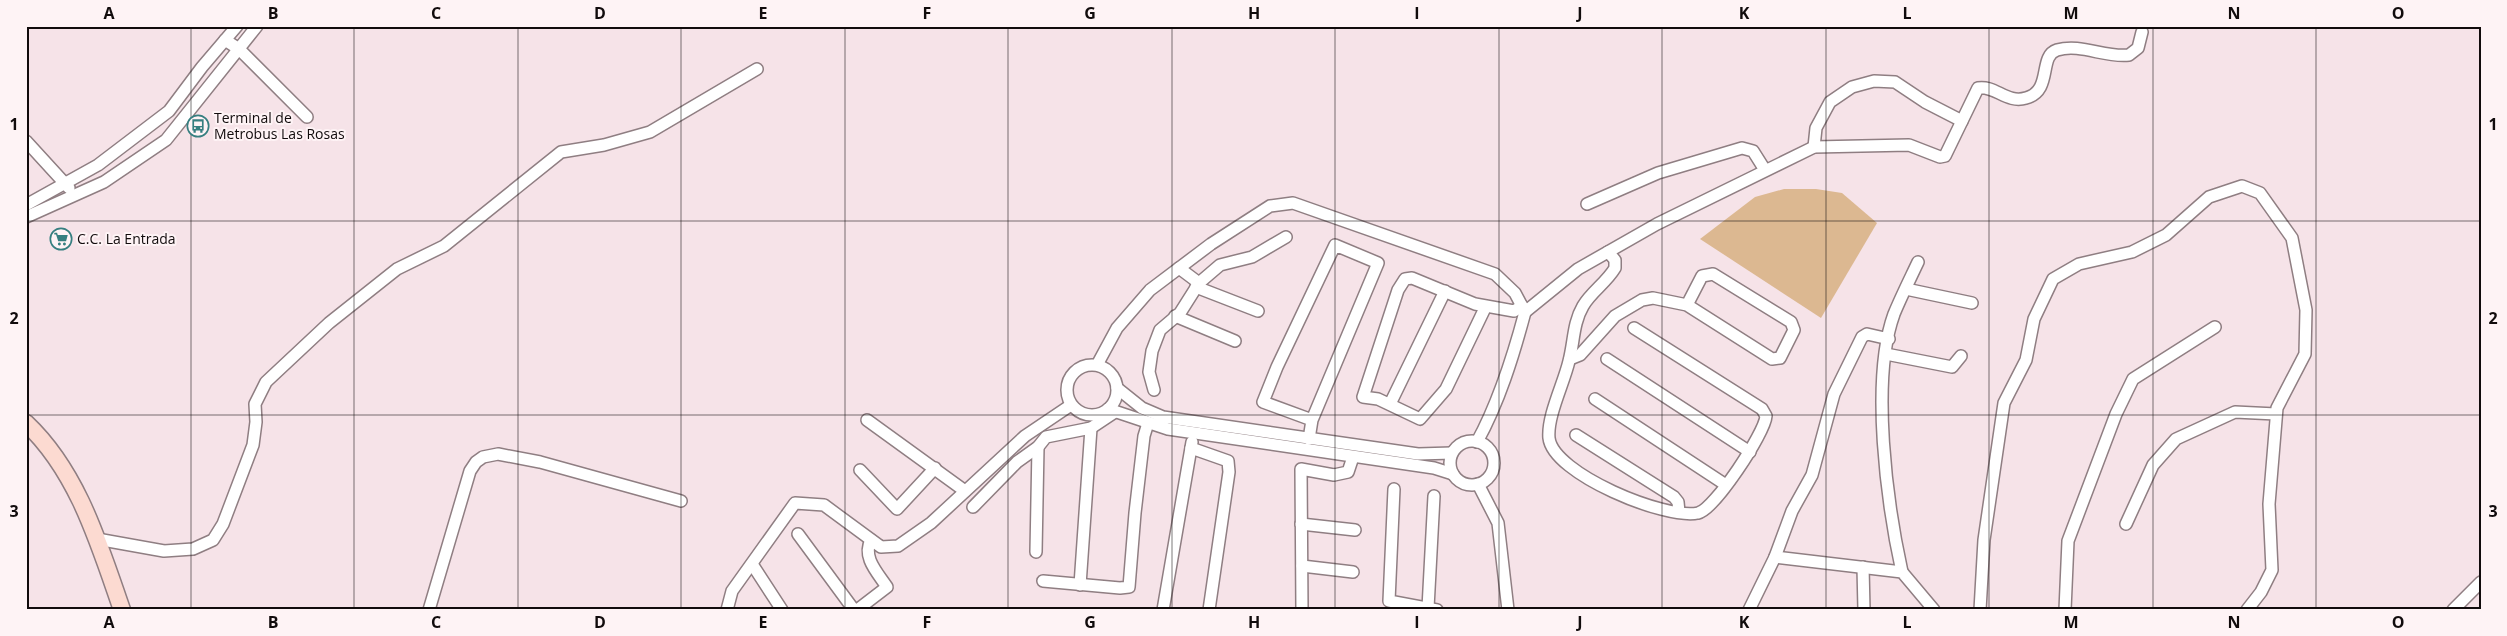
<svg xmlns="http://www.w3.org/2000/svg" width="2507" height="636" font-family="'Open Sans',sans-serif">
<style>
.pitch{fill:#dcb891}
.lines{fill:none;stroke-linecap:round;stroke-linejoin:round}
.street-casing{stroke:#8f7e82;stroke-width:14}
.secondary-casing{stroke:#8f7e82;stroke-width:19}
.street{stroke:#fff;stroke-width:11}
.secondary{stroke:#fcdad1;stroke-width:16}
.grid{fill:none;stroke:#110b0c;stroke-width:1;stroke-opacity:0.55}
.labels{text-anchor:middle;stroke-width:4;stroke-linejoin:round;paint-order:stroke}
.poi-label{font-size:14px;fill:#110b0c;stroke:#fef3f5;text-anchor:start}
.neatline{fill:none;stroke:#110b0c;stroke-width:2}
.grid-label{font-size:16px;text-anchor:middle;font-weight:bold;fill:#110b0c}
</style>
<rect width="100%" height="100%" fill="#f6e3e8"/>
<polygon class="pitch" points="1784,189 1816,189 1842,193 1877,223 1821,318 1700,239 1755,197"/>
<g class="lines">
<g class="street-casing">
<g id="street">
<polyline points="225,40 239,49 307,117"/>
<polyline points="26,141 69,188"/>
<polyline points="1814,147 1816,128 1830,102 1852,87 1874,81 1895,82 1925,102 1962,121"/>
<polyline points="1587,204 1658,173 1742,148 1753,151 1765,170"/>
<polyline points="26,205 98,165 169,111 202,67 237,26"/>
<polyline points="26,217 104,182 166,140 257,26"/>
<path d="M1608,252L1615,260V268C1606,283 1591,292 1583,306C1573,323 1574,342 1569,361C1564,383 1547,416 1549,438C1553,474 1666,520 1698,513C1714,510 1765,433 1766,416L1762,409L1634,328"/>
<polyline points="1179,268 1199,283"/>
<polyline points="1196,287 1258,311"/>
<polyline points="1906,289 1972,303"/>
<polyline points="1486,306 1446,389 1420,419 1378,399 1363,397 1398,290 1405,279 1412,278 1475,304 1514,311 1522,306"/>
<path d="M1525,312L1578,269L1657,224L1814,147L1909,145L1940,157L1945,156L1978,88C1995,85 2007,104 2026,98C2053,91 2038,56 2057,50C2081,43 2105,58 2129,55L2138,48L2142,32"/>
<polyline points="1175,316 1235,341"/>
<polyline points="1886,354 1952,367 1961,356"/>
<polyline points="1570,359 1580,355 1615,316 1642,300 1653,298 1687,305 1772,359 1780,358 1794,330 1791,322 1713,274 1702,276 1687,305"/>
<polyline points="1607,359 1750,452"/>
<path d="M1097,365L1117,328L1150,290L1211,244L1270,206L1293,203L1495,274L1515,293L1525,312C1513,357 1499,402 1477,442"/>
<circle cx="1092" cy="390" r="25"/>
<polyline points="1117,388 1142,408 1163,417 1418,454 1452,453"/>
<polyline points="1154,390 1149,372 1152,351 1160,330 1180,313 1199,283 1220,265 1252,257 1286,237"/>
<polyline points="1595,399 1726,485"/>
<polyline points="1390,404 1445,291"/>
<polyline points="1108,409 1168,429 1434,468 1453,474"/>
<polyline points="867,420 965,491"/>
<polyline points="1576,435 1674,497 1678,502 1679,512"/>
<polyline points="1309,439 1312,420 1378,263 1335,245 1277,367 1263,402 1312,420"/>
<circle cx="1472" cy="463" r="22"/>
<polyline points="1191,448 1228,461 1229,472 1209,610"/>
<polyline points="860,470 897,509 935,468"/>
<polyline points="1478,484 1498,523 1508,610"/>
<polyline points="1394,489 1389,601 1437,610"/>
<polyline points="973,507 1017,462 1038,447 1046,437 1091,428 1115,412"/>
<polyline points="1301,524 1355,530"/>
<polyline points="2126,524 2153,465 2176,439 2235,412 2276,414"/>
<polyline points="798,534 854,610"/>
<polyline points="97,539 164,551 193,549 213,540 223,524 253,445 256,422 255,404 266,382 329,323 397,269 444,246 561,152 604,145 650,132 757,69"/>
<polyline points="1036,552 1038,447"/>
<polyline points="1775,557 1902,572 1934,610"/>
<polyline points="752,564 782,610"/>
<polyline points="1302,566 1353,572"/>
<polyline points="1863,567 1864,610"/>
<path d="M1902,572C1887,504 1870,380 1894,314C1901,297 1910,279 1918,262"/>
<polyline points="1043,581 1120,588 1129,587 1135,513 1144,436 1148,423"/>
<polyline points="1080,585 1091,428"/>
<polyline points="1428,608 1434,496"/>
<polyline points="429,610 470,471 476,462 483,457 498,454 540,462 681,501"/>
<polyline points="727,610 732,591 795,503 824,505 881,547 898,546 931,523 1025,436 1071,405"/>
<path d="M857,610L887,587C877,572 862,557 871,540"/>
<polyline points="1163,610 1192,442"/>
<polyline points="1302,610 1301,469 1334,475 1348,472 1353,457"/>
<polyline points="1749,610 1775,557 1792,511 1812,475 1834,394 1862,337 1867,334 1889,339"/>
<polyline points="1980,610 1984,540 2004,403 2026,360 2034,319 2053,279 2079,264 2132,252 2166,235 2209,197 2242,186 2260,193 2292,238 2306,310 2305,354 2277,408 2269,504 2272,570 2261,592 2247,610"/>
<polyline points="2065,610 2068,541 2116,414 2133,379 2215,327"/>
<polyline points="2453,610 2481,582"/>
</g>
</g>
<g class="secondary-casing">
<path id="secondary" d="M26,423C78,472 99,544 122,610"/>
</g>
<use href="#street" class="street"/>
<use href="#secondary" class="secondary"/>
</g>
<path class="grid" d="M191,26V610M354,26V610M518,26V610M681,26V610M845,26V610M1008,26V610M1172,26V610M1335,26V610M1499,26V610M1662,26V610M1826,26V610M1989,26V610M2153,26V610M2316,26V610M26,221H2481M26,415H2481"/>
<defs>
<g id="bus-ring" transform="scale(1.125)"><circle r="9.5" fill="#fef3f5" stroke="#367f80" stroke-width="1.5"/><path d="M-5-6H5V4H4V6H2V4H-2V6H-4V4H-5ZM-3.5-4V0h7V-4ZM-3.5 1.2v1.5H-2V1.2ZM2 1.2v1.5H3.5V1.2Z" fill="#367f80"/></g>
<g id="supermarket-ring" transform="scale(1.125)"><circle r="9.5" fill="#fef3f5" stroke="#367f80" stroke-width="1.5"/><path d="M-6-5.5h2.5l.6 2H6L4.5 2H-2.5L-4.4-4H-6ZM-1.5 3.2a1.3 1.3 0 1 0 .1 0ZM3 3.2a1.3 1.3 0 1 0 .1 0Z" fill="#367f80"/></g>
</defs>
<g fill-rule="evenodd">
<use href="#bus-ring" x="198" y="126"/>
<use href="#supermarket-ring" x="61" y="239"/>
</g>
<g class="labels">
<g class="poi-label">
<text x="214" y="123">Terminal de<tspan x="214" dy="16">Metrobus Las Rosas</tspan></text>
<text x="77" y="244">C.C. La Entrada</text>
</g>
</g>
<rect width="2507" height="636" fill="none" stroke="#fef3f5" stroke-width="55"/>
<rect x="28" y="28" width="2452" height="580" class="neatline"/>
<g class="grid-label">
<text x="109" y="19">A</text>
<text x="273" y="19">B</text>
<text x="436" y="19">C</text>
<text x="600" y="19">D</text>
<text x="763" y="19">E</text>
<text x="927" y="19">F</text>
<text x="1090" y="19">G</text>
<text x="1254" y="19">H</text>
<text x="1417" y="19">I</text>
<text x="1580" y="19">J</text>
<text x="1744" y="19">K</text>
<text x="1907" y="19">L</text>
<text x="2071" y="19">M</text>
<text x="2234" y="19">N</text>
<text x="2398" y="19">O</text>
<text x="14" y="130">1</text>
<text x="2493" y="130">1</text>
<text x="14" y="324">2</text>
<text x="2493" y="324">2</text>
<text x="14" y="517">3</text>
<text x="2493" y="517">3</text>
<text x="109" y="628">A</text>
<text x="273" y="628">B</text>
<text x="436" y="628">C</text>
<text x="600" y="628">D</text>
<text x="763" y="628">E</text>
<text x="927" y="628">F</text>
<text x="1090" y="628">G</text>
<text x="1254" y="628">H</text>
<text x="1417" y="628">I</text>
<text x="1580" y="628">J</text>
<text x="1744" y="628">K</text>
<text x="1907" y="628">L</text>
<text x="2071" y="628">M</text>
<text x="2234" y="628">N</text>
<text x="2398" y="628">O</text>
</g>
</svg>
